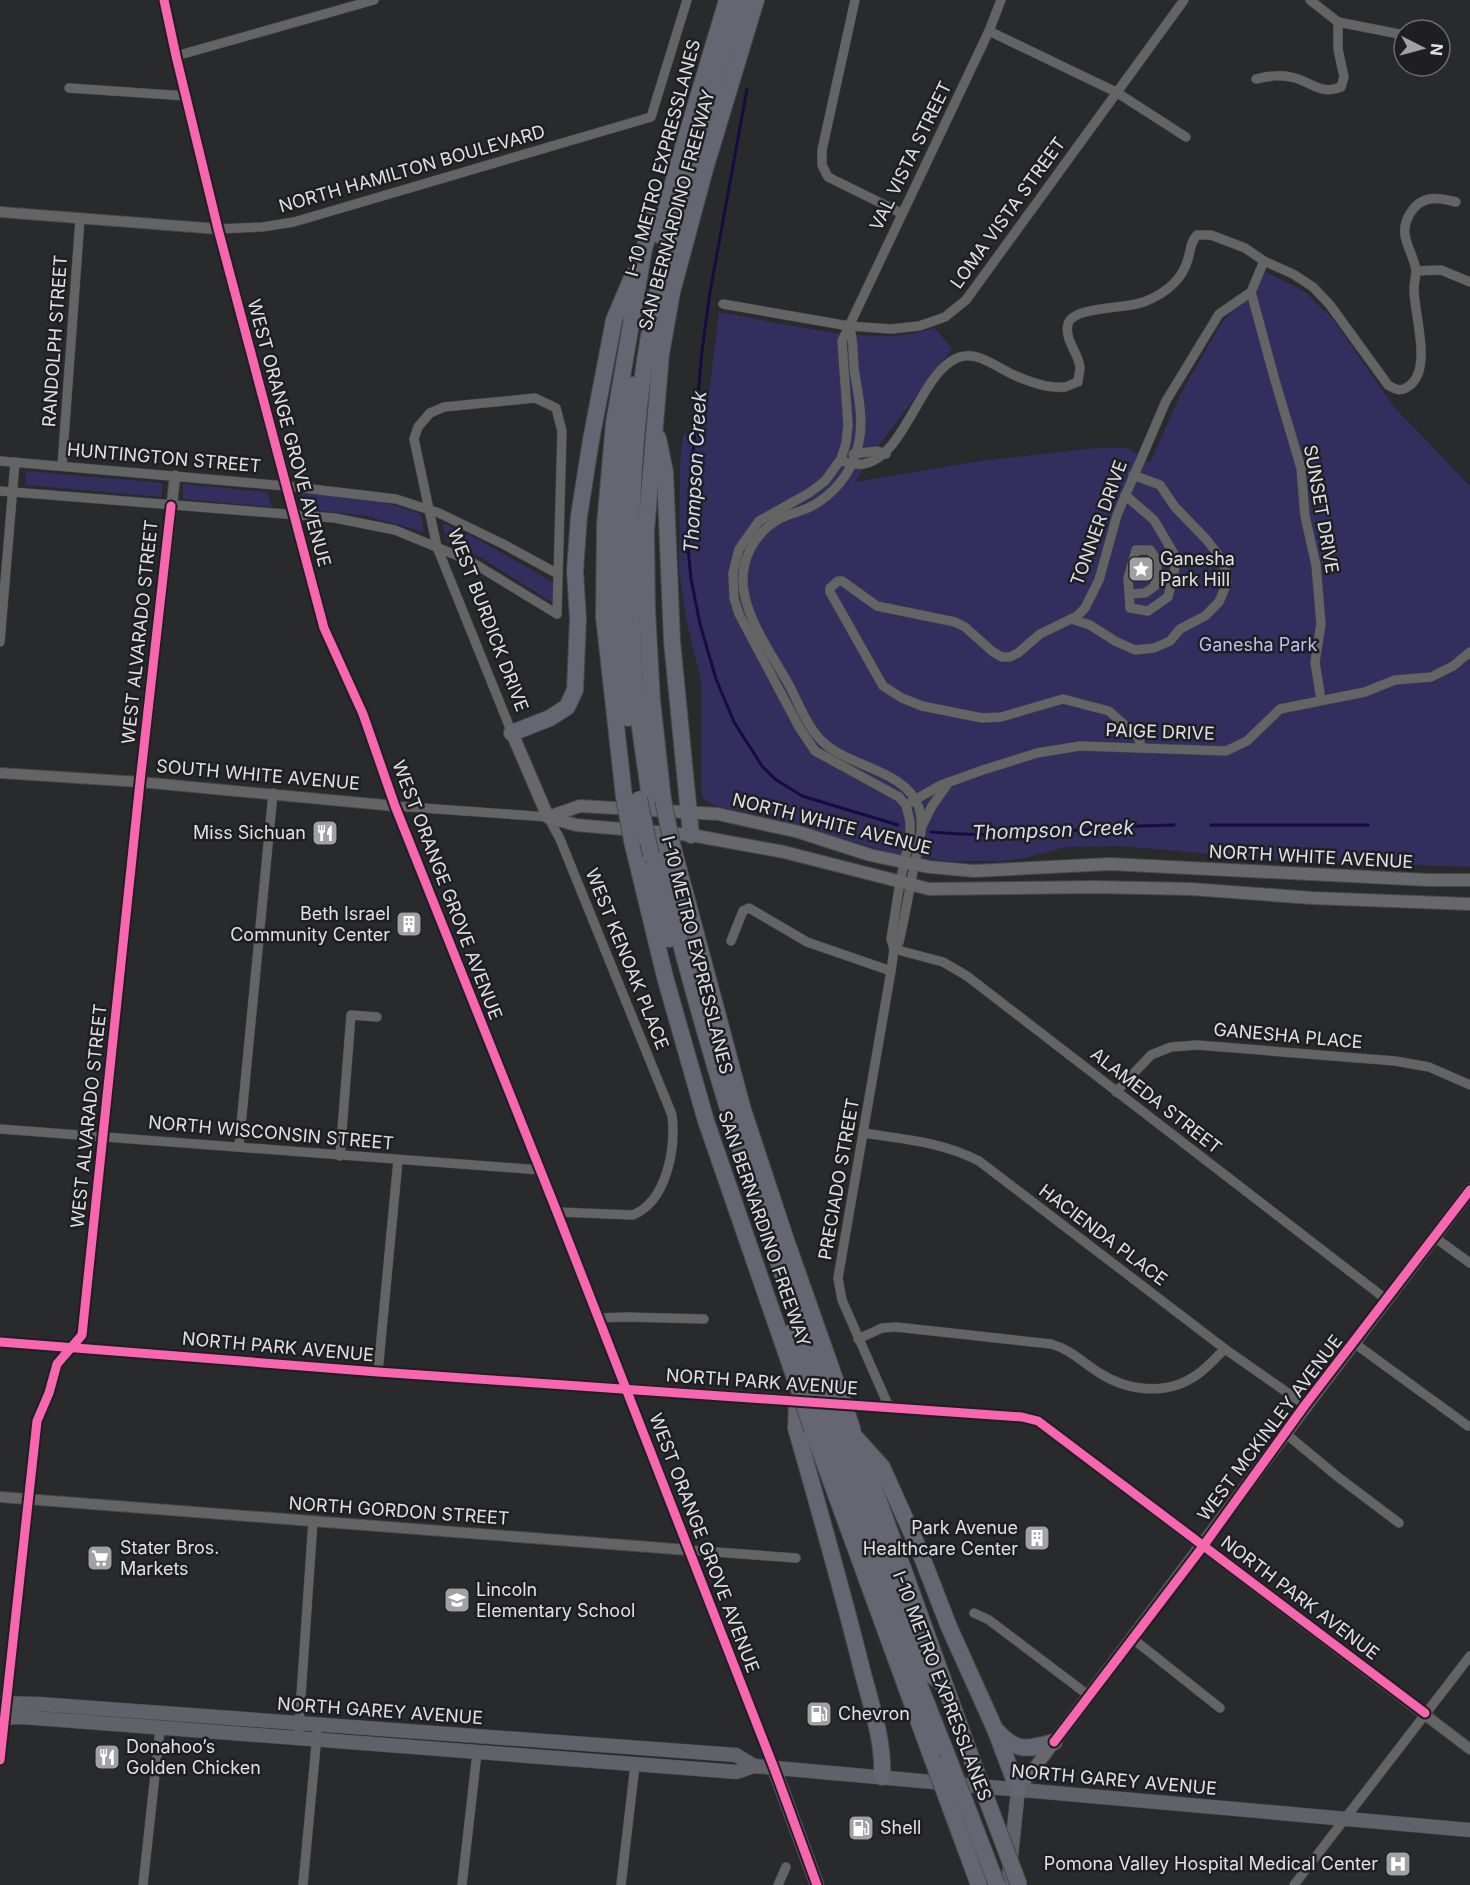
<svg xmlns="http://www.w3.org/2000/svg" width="1470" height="1885" font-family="Inter,sans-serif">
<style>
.green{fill:#322e5d}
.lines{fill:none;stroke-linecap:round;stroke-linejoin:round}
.stream{stroke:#180b42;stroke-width:3}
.minor-casing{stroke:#47484a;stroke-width:10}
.tertiary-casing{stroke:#47484a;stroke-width:12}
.secondary-casing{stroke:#47484a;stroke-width:14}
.primary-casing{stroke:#47484a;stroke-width:15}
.motorway-casing{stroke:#47484a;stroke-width:18}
.minor{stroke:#646465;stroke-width:9}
.tertiary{stroke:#646465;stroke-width:10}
.secondary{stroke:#67676c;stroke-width:12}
.primary{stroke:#616169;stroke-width:14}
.motorway{stroke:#656672;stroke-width:16}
.motorway-bridge-casing{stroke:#47484a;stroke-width:18;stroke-linecap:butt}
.motorway-bridge{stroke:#656672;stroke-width:16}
.cycleway-casing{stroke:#1f1f23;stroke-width:13}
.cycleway{stroke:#f766af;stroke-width:9}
.labels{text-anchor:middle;stroke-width:5;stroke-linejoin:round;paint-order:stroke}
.street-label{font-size:18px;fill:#e1e1e3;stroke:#1f1f23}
.poi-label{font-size:18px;fill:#e1e1e3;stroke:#1f1f23;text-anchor:start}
.park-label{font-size:18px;fill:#bebff8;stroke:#1f1f23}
.water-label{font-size:20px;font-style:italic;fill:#dbdbef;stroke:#1f1f23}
</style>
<rect width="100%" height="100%" fill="#292a2c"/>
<g class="green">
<path d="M1266,272L1304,291L1333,319L1394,407L1470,486V867L1281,860L1118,846L1066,847L1022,859L999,861H947L892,853L784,821L713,805L703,798L701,790V680L687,623L679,571L680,463L683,435L705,425L719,312C776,322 846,340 903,335C914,334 925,330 935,328L952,349L879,445L855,482L972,462L1097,448H1128L1150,463L1180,395L1220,325Z"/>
<polygon points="26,471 162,483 162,497 26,485"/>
<polygon points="183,484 267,492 272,507 183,499"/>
<path d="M300,493C340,496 382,498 421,514L424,532L367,516L304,509Z"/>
<polygon points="443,523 474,537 553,582 553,603 480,557 446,541"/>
</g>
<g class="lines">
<g class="stream">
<polyline points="747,89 710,292 702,351 690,487 688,547 691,579 700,624 716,679 734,722 762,766 775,779 802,796 898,825"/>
<polyline points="1211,825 1368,825"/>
<path d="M931,832C1012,840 1093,826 1174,825"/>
</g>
<g class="minor-casing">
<g id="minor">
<polyline points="855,0 822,150 822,165 828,177 901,213"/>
<polyline points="1310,0 1338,22 1404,35"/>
<polyline points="989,31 1116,92 1186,137"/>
<polyline points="176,56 374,0"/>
<path d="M1256,79C1269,76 1281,74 1295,78C1313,83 1321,95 1341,87L1344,77L1338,49V22"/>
<polyline points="69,88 186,96"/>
<polyline points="218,229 262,227 294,222 651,117 687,0"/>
<polyline points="1416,271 1441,270 1470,282"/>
<polyline points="1251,292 1274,377 1301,468 1305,516 1316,565 1321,624 1315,662 1321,700"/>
<polyline points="723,304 849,326 891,329 919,326 945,317 966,300 1184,0"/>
<path d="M849,326C855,342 852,358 855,375C859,398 864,423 858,446C852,473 833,496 808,508C799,512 788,514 779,519C753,534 739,562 744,592C749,623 774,658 789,685C799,704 808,729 824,743C850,767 908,771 919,808C925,827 918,848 914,866C909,892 905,917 899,942L894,949"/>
<polyline points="853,454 877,451 886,454"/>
<polyline points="0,461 286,486 396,499 439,513 503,544 558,574"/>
<path d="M840,461C848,462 855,465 863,464C902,458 918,384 950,362C974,345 994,367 1016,376C1030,382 1050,389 1065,387C1069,386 1074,383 1078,382C1078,377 1080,372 1080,368C1079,353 1064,340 1068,324C1073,306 1126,309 1144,302C1164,294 1182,281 1188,259C1191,249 1190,243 1197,235H1211L1245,248L1264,261L1293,274L1313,287L1330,305L1388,385C1396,390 1401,392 1409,386C1433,369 1414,315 1414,289C1414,283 1416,276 1416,270C1414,258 1407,247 1405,235C1403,220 1414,202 1429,199C1438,197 1447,200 1456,202"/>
<polyline points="62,466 80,219"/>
<polyline points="0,491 335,518 395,530 470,561 557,614"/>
<path d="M1125,495L1154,520L1177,559L1168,597L1148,611L1130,608L1128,578L1136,550H1150C1160,562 1157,572 1155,586L1145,593L1131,594"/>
<polyline points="1071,619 1090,625 1115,641 1135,650 1154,648 1170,641 1180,629 1205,616 1219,602 1227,583 1224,562 1206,539 1175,507 1160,485 1133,475"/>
<polyline points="0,642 15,462"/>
<polyline points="512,733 437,547 414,439 418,427 430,413 444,407 535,398 556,408 562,431 557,614"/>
<polyline points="1142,748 1138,737 1109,711 1063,699 1001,717 982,718 922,706 902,698 883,686 830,592 830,588 838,581 842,581 877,606 955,622 965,627 993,652 1002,657 1010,657 1018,653 1040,634 1077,616 1085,608 1099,580 1117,515 1166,401 1219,314 1251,292 1264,261"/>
<polyline points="911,802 941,785 983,770 1037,753 1080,746 1226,751 1247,741 1280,709 1365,692 1395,680 1431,677 1453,666 1470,652"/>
<path d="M395,806L548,817L560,839L672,1115C676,1148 667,1201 633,1215L557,1212"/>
<polyline points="922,826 932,806 949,782"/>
<polyline points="731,941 743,911 749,908 807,942 891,971"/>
<polyline points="894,949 943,962 967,976 1387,1300"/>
<polyline points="1116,1092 1151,1055 1171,1047 1197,1045 1395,1061 1429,1067 1470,1085"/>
<polyline points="0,1129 540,1170"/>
<path d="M863,1133C903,1139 943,1142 979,1161L1225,1349L1305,1405"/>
<polyline points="239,1146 273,793"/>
<polyline points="340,1156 351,1015 377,1017"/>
<polyline points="1434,1237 1470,1263"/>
<polyline points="598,1318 626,1317 704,1319"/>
<path d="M858,1339L882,1328L896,1327L1051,1344C1070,1349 1082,1362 1098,1372C1128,1392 1168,1396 1198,1374C1208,1367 1216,1357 1225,1349"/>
<polyline points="1354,1343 1468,1426"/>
<polyline points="378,1372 398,1160"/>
<polyline points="889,1407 842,1300 838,1278 891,971 894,949 891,939 900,882 910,836 910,821 906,805 899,797 815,751 799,727 739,614 734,598 733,573 739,549 759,521 809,493 825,481 841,459 846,443 848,425 842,341 989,31 1001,0"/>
<polyline points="1285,1433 1338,1477 1399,1523"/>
<polyline points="688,1550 796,1558"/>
<polyline points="974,1613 989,1620 1088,1695"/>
<polyline points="1133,1639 1220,1708"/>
<polyline points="298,1739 313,1521"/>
<polyline points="143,1885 160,1729"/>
<polyline points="303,1885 318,1724"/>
<polyline points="462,1885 477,1753"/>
<polyline points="621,1885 635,1765"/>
<polyline points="778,1885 786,1867"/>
<polyline points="1294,1885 1470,1656"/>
</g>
</g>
<g class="tertiary-casing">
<g id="tertiary">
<polyline points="164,0 176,56 218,229 324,628 363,714 395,806 557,1212 774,1768"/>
<polyline points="0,212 218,229"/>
<polyline points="0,773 140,782 395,806"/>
<polyline points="0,1342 378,1372 804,1401"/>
<polyline points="841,1404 1022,1417 1038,1421 1470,1749"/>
<polyline points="0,1497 688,1550"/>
<polyline points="0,1760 37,1421 49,1393 57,1364 82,1335 140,782 175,476"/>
</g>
</g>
<g class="secondary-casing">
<g id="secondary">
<polyline points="512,733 548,817"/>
<polyline points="548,817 580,806 718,814 799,832 870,855 903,862 930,867 974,871 1110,864 1429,880 1470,880"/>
<polyline points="548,817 576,825 691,835 784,852 929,889 1095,887 1191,889 1312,898 1470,904"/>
<path d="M1018,1790C1168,1590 1318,1389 1470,1190"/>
</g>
</g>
<g class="primary-casing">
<g id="primary">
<polyline points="0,1703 39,1704 736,1755 754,1766"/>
<polyline points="0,1718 22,1717 737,1772 754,1766 1470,1830"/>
<polyline points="774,1768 817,1885"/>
<polyline points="1008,1885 1018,1790"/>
</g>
</g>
<g class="motorway-casing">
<g id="motorway">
<polyline points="659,235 679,161 727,0"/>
<polyline points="658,438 665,472 672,641 691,835"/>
<path d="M628,718C613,608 616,494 632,385"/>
<polyline points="512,733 550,718 567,707 575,690 578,619 575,571 579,516 591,440 614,320 633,275"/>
<polyline points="624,797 604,617 605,525 614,423 644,249 654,216"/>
<path d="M650,799C645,760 638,721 635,682C627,567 630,433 652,320C672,211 708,106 740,0"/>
<polyline points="663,800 652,700 647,611 646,531 661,354 672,292 705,169 756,0"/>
<polyline points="632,841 665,977 706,1121 798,1387"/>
<path d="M659,843C668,883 675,924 686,963C724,1105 770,1245 822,1382"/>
<polyline points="672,844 743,1110 787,1243 836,1382"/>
<polyline points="653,867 669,939"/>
<polyline points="790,1333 808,1380"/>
<path d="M797,1403L796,1428C819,1509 842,1589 862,1670C871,1705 884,1741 882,1777"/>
<polyline points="812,1429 932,1758"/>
<polyline points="825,1430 915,1674 949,1760"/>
<polyline points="839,1430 928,1672 942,1683"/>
<polyline points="856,1438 882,1467 918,1547 949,1627 995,1729 1018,1790"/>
<polyline points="859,1446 973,1763"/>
<path d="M998,1732C1017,1753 1029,1749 1054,1742"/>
</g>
</g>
<use href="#minor" class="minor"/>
<use href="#tertiary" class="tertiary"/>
<use href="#secondary" class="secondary"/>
<use href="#primary" class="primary"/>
<use href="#motorway" class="motorway"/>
<g class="motorway-bridge-casing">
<g id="motorway-bridge">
<polyline points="624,797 632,841"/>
<polyline points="639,799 651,855"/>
<polyline points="663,800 672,844"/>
<polyline points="808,1380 825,1430"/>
<polyline points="822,1382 839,1430"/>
<polyline points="836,1382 853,1431"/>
<polyline points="798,1387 812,1429"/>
<polyline points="932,1758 979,1885"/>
<polyline points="949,1760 997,1885"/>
<polyline points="973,1763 1019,1885"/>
</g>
</g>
<use href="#motorway-bridge" class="motorway-bridge"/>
<g class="cycleway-casing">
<g id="cycleway">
<polyline points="164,0 176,56 218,229 324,628 363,714 395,806 557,1212 774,1768 817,1885"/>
<polyline points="0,1342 378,1372 1022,1417 1038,1421 1425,1713"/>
<polyline points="1054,1742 1204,1545 1305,1405 1470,1190"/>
<polyline points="0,1760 37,1421 49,1393 57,1364 82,1335 140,782 171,506"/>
</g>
</g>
<use href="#cycleway" class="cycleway"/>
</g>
<defs>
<g id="sight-square" transform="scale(1.35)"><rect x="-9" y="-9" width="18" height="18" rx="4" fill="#a1a1a3" stroke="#1f1f23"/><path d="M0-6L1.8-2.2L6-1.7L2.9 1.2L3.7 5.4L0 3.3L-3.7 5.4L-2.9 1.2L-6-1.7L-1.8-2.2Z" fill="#fff"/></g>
<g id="restaurant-square" transform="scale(1.35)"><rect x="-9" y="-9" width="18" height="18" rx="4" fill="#a1a1a3" stroke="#1f1f23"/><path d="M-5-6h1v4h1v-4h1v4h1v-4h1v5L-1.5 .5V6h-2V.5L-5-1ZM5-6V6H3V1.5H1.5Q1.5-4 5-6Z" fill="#fff"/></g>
<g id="building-square" transform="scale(1.35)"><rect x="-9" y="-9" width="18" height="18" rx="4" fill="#a1a1a3" stroke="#1f1f23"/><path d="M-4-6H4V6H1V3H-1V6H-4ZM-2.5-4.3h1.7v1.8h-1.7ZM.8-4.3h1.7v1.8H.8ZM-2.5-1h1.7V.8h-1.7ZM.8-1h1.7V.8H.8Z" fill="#fff"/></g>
<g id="supermarket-square" transform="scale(1.35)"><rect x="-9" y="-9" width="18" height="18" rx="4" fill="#a1a1a3" stroke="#1f1f23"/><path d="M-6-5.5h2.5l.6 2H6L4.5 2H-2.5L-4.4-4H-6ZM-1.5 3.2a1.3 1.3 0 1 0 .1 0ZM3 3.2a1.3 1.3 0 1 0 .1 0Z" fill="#fff"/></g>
<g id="school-square" transform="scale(1.35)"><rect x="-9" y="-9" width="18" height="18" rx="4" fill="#a1a1a3" stroke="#1f1f23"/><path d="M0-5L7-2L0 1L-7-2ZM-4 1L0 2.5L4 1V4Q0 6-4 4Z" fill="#fff"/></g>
<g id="fuel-square" transform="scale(1.35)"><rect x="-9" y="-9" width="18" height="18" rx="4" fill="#a1a1a3" stroke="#1f1f23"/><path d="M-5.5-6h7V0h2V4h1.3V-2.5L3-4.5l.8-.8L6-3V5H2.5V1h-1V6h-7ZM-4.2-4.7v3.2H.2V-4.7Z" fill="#fff"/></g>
<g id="hospital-square" transform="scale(1.35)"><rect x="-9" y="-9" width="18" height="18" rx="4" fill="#a1a1a3" stroke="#1f1f23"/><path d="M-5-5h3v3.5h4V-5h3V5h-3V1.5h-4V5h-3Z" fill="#fff"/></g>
</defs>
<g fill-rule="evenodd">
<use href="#sight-square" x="1141" y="569"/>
<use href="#restaurant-square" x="325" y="833"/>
<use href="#building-square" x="409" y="924"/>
<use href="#building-square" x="1037" y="1538"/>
<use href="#supermarket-square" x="100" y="1558"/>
<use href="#school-square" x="457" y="1600"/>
<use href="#fuel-square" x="819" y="1714"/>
<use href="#restaurant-square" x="107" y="1757"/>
<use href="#fuel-square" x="861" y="1828"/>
<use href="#hospital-square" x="1398" y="1864"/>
</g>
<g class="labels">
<g class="street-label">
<text transform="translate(911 156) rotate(-64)" y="6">VAL VISTA STREET</text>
<text transform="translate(663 158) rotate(-75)" y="6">I-10 METRO EXPRESSLANES</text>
<text transform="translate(412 169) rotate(-16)" y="6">NORTH HAMILTON BOULEVARD</text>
<text transform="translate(677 210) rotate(-75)" y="6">SAN BERNARDINO FREEWAY</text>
<text transform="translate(1008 213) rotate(-54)" y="6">LOMA VISTA STREET</text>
<text transform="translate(55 341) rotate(-86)" y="6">RANDOLPH STREET</text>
<text transform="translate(289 433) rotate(75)" y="6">WEST ORANGE GROVE AVENUE</text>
<text transform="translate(164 458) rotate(5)" y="6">HUNTINGTON STREET</text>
<text transform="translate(1321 509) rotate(80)" y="6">SUNSET DRIVE</text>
<text transform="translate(1099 523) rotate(-70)" y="6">TONNER DRIVE</text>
<text transform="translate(488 620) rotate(69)" y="6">WEST BURDICK DRIVE</text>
<text transform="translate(140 632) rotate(-84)" y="6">WEST ALVARADO STREET</text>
<text transform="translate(1160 732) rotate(2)" y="6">PAIGE DRIVE</text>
<text transform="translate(258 775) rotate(5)" y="6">SOUTH WHITE AVENUE</text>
<text transform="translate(832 824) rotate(14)" y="6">NORTH WHITE AVENUE</text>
<text transform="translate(1311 857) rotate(3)" y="6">NORTH WHITE AVENUE</text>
<text transform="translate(447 890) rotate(69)" y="6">WEST ORANGE GROVE AVENUE</text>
<text transform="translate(697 955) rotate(76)" y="6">I-10 METRO EXPRESSLANES</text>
<text transform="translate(627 959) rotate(68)" y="6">WEST KENOAK PLACE</text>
<text transform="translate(1288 1036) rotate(5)" y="6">GANESHA PLACE</text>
<text transform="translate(1156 1101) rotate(38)" y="6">ALAMEDA STREET</text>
<text transform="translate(89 1116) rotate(-84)" y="6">WEST ALVARADO STREET</text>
<text transform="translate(271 1133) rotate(5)" y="6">NORTH WISCONSIN STREET</text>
<text transform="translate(839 1179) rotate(-80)" y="6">PRECIADO STREET</text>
<text transform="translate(764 1229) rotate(71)" y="6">SAN BERNARDINO FREEWAY</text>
<text transform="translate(1103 1235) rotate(37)" y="6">HACIENDA PLACE</text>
<text transform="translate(278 1347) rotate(5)" y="6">NORTH PARK AVENUE</text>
<text transform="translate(762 1382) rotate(4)" y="6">NORTH PARK AVENUE</text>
<text transform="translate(1270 1428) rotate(-53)" y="6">WEST MCKINLEY AVENUE</text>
<text transform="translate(399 1511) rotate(4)" y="6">NORTH GORDON STREET</text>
<text transform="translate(704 1543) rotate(69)" y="6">WEST ORANGE GROVE AVENUE</text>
<text transform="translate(1300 1598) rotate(37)" y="6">NORTH PARK AVENUE</text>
<text transform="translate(942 1686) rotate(69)" y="6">I-10 METRO EXPRESSLANES</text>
<text transform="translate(380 1711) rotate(4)" y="6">NORTH GAREY AVENUE</text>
<text transform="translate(1114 1780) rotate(5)" y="6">NORTH GAREY AVENUE</text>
</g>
<g class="poi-label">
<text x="1160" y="565">Ganesha<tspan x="1160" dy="21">Park Hill</tspan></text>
<text x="306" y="839" text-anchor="end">Miss Sichuan</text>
<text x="390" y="920" text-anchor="end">Beth Israel<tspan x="390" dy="21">Community Center</tspan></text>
<text x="1018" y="1534" text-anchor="end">Park Avenue<tspan x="1018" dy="21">Healthcare Center</tspan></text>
<text x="120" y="1554">Stater Bros.<tspan x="120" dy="21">Markets</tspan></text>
<text x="476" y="1596">Lincoln<tspan x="476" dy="21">Elementary School</tspan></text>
<text x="838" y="1720">Chevron</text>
<text x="126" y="1753">Donahoo’s<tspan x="126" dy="21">Golden Chicken</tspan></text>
<text x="880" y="1834">Shell</text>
<text x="1378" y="1870" text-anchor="end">Pomona Valley Hospital Medical Center</text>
</g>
<g class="park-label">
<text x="1258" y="651">Ganesha Park</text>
</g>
<g class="water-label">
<text transform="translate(695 472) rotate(-87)" y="7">Thompson Creek</text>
<text transform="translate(1053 830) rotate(-2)" y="7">Thompson Creek</text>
</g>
</g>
<g transform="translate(1422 48) rotate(96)"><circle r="28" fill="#1f1f23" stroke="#6d6d70" stroke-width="1.5"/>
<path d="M0-4.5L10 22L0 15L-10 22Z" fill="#a1a1a3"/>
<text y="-9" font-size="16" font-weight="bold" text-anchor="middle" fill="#e1e1e3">N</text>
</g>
</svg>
